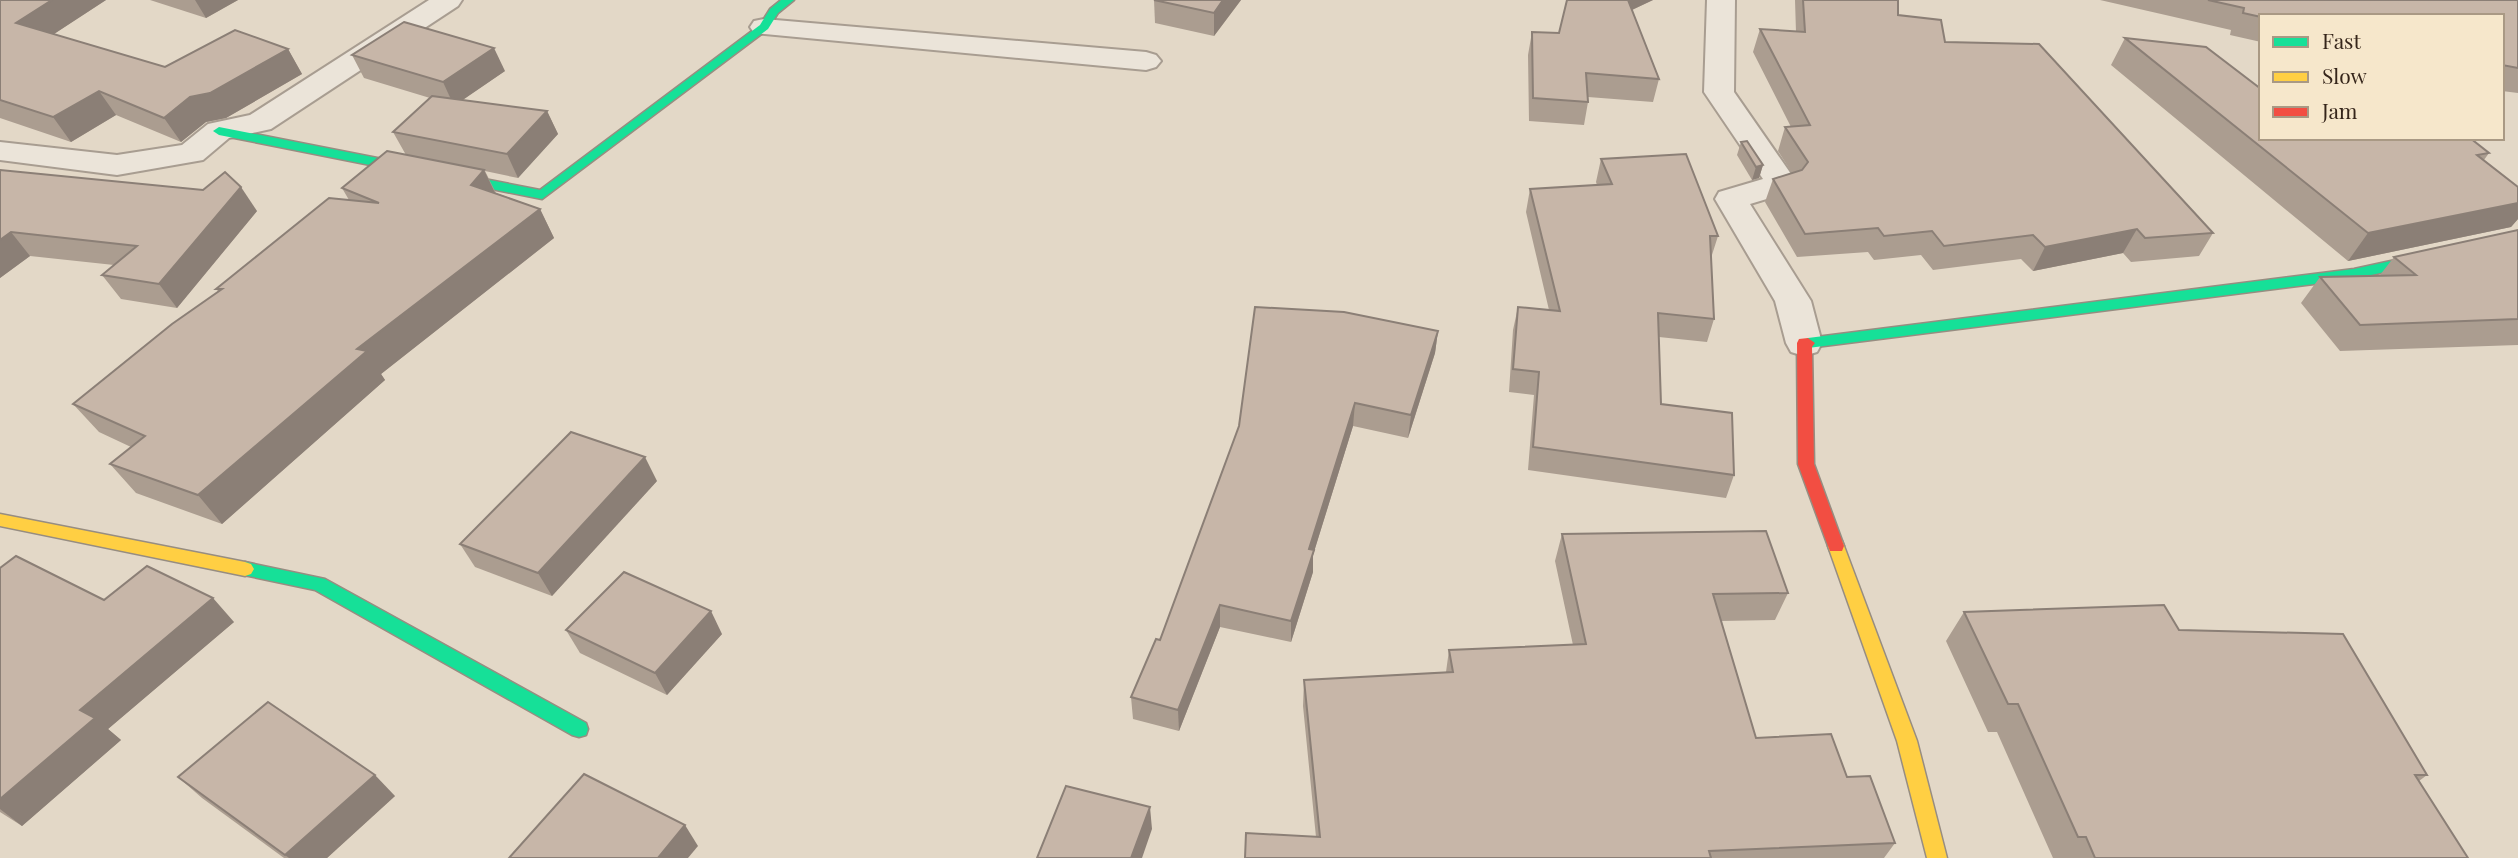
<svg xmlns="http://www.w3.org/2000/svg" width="2518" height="858" font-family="'Playfair Display',serif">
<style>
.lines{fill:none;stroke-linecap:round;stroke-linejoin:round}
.street-casing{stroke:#a89d91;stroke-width:4}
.fast-casing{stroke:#978d81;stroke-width:3}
.slow-casing{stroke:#978d81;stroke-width:3}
.jam-casing{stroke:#978d81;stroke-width:3}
.street{fill:#ebe4d9;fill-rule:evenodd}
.fast{fill:#16e098;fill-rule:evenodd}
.slow{fill:#ffcf43;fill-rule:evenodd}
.jam{fill:#f24e42;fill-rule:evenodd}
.wall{fill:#ab9d90}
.shaded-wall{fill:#8b7f76}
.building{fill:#c7b6a8;stroke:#8b7f76;stroke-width:2}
</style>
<rect width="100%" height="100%" fill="#e3d8c7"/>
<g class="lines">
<g class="street-casing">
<g id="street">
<polygon points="429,0 462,0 458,6 271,129 229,138 203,160 117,175 0,160 0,142 117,155 182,145 208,124 250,115"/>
<polygon points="1707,0 1735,0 1734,92 1798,184 1793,191 1750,204 1811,301 1822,343 1817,352 1804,356 1791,352 1786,343 1775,301 1715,199 1719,192 1763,179 1704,92"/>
<polygon points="764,19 1146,52 1156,55 1161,61 1156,67 1146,70 754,33 750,27 754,21"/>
</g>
</g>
<g class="fast-casing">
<g id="fast">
<polygon points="781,0 794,0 778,13 768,29 542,199 219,135 213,131 219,127 540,190 760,25 770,9"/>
<polygon points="2501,237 2518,237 2518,245 2501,245 2354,279 1808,348 1801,343 1808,338 2354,269"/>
<polygon points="245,562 325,579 586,723 588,729 586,735 579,737 572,735 315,590 239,574 236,569 239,564"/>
</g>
</g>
<g class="slow-casing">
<g id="slow">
<polygon points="0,514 245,562 251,564 254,569 251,574 245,576 0,526"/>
<polygon points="1836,539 1842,541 1844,546 1917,741 1947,858 1927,858 1897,741 1828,546 1830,541"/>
</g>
</g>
<g class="jam-casing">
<polygon id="jam" points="1808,338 1815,343 1812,347 1814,464 1844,546 1842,551 1830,551 1828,546 1798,464 1797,343 1799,339"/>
</g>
<use href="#street" class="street"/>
<use href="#fast" class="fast"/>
<use href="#slow" class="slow"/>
<use href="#jam" class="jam"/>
</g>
<g class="wall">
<polygon points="0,0 106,0 54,34 165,67 288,49 302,74 226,118 206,122 181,142 116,115 71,142 0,118"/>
<polygon points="150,0 238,0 206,18"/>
<polygon points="1154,0 1241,0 1214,36 1155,23"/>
<polygon points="1567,0 1653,0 1632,10 1659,79 1653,102 1588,97 1588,102 1584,125 1529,121 1528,55 1532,32 1559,33"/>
<polygon points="1795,0 1898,0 1898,15 1945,42 2213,233 2199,256 2131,262 2123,253 2033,271 2021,259 1933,270 1921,255 1874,260 1868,252 1797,257 1765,202 1773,179 1792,173 1778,151 1785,127 1791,127 1753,52 1760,29 1796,32"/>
<polygon points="2100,0 2518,0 2518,93 2502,91 2502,16 2261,16 2261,42 2230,35 2231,30"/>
<polygon points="2125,38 2261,138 2489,153 2484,160 2518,187 2518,219 2511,227 2348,261 2111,65"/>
<polygon points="352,55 505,71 462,100 547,111 558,134 518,178 485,171 496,193 540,209 554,238 381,374 385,380 222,524 136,493 110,464 131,447 99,432 73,404 219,292 216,289 349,200 342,188 406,155 393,132 430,98 364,78"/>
<polygon points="1741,142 1763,165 1759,178 1752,180 1737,155"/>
<polygon points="1601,159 1718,236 1711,258 1714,319 1707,342 1659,337 1661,404 1734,475 1726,498 1528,470 1534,395 1509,392 1513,330 1518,307 1549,310 1526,212 1530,189 1597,185 1596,182"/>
<polygon points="0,170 257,211 177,308 121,299 102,275 114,265 30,256 0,278"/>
<polygon points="2518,230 2518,345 2340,351 2301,303 2320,277 2380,275 2394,257"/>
<polygon points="1438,331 1435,353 1408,438 1353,426 1313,555 1313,572 1291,642 1220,627 1179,731 1133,719 1131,697 1160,640 1239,426"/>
<polygon points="657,481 552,596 475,567 460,544"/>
<polygon points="1562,534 1788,593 1775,620 1721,621 1756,738 1847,777 1895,843 1884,858 1245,858 1316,837 1303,706 1304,680 1446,672 1449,650 1573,645 1555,561"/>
<polygon points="0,568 104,600 234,622 108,729 121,740 22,826 0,812"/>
<polygon points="1964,612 2179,630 2427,775 2419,781 2468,858 2053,858 1997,732 1988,732 1946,641"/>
<polygon points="566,630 722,634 667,695 580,653"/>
<polygon points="178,777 395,796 327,858 284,858 202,798"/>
</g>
<g class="shaded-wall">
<polygon points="52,0 106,0 34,47 16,23"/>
<polygon points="195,0 238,0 206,18"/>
<polygon points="1223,0 1241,0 1214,36 1214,13"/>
<polygon points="1624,0 1653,0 1621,15"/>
<polygon points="494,48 505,71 454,106 443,82"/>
<polygon points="288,49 302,74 226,118 206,122 181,142 164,118 190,97"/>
<polygon points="99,91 116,115 71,142 53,117"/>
<polygon points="547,111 558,134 518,178 507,154"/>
<polygon points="1763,165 1759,178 1752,180 1756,167"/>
<polygon points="484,170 498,199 471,185"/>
<polygon points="241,187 257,211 177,308 159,284"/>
<polygon points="2518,203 2518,219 2511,227 2348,261 2368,233"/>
<polygon points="540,209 554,238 381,374 385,380 222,524 198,495 357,349"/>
<polygon points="2137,229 2123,253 2033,271 2045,247"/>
<polygon points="11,232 30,256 0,278 0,240"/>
<polygon points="1438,331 1435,353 1408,438 1411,415"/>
<polygon points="1355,403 1353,426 1313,555 1313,572 1291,642 1291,621 1309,549"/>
<polygon points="645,457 657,481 552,596 538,573"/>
<polygon points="213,598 234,622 108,729 121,740 22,826 0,809 0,799 80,710"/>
<polygon points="1220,605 1220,627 1179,731 1178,710"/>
<polygon points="711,611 722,634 667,695 655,673"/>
<polygon points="375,775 395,796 327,858 289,858 285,855"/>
<polygon points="1150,807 1152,829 1142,858 1131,858"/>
<polygon points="685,825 698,846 688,858 658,858"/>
</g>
<g class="building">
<polygon points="0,0 52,0 16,23 165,67 235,30 288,49 210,93 190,97 164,118 99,91 53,117 0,100"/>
<polygon points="1154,0 1223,0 1214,13"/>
<polygon points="1567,0 1628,0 1659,79 1586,73 1588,102 1533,98 1532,32 1559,33"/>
<polygon points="1803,0 1898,0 1898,15 1941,20 1945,42 2039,44 2213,233 2145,238 2137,229 2045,247 2033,235 1944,246 1932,231 1884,236 1878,228 1805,234 1773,179 1802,170 1808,162 1785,127 1810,125 1760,29 1805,32"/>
<polygon points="2208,0 2518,0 2518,68 2502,65 2502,16 2261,17 2243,13 2244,8"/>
<polygon points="404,22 494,48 443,82 352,55"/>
<polygon points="2125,38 2206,47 2261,89 2261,138 2470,138 2489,153 2477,155 2518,187 2518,203 2368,233"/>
<polygon points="432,96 547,111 507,154 393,132"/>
<polygon points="1747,141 1763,165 1756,167 1741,142"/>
<polygon points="387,151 484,170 471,185 540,209 357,349 367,351 198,495 110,464 145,436 73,404 172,324 222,289 216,289 329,198 379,203 342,188"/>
<polygon points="1686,154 1718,236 1710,236 1714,319 1658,313 1661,404 1732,413 1734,475 1533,447 1539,372 1513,369 1518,307 1560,311 1530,189 1612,184 1601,159"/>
<polygon points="0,170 203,190 225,172 241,187 159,284 102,275 137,246 11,232 0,240"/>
<polygon points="2518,230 2518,319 2360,325 2320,277 2416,275 2394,257"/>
<polygon points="1255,307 1344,312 1438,331 1411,415 1355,403 1309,549 1314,550 1291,621 1220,605 1178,710 1131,697 1156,639 1160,640 1239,426"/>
<polygon points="571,432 645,457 538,573 460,544"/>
<polygon points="1766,531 1788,593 1713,594 1756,738 1831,734 1847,777 1870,776 1895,843 1709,851 1711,858 1245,858 1246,833 1320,837 1304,680 1453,672 1449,650 1586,644 1562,534"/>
<polygon points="16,556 104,600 147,566 213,598 80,710 95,718 0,799 0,568"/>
<polygon points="624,572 711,611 655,673 566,630"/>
<polygon points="2164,605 2179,630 2343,634 2427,775 2415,775 2468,858 2095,858 2086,837 2078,837 2018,704 2008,704 1964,612"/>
<polygon points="268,702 375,775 285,855 178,777"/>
<polygon points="584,774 685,825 658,858 509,858"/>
<polygon points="1066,786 1150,807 1131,858 1037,858"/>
</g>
<rect x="2259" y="14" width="245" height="126" fill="#f6e7cb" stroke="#a99984" stroke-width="2"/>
<rect x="2273" y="37" width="35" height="10" fill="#16e098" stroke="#a99984" stroke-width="2"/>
<text x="2322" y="49" font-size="21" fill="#35251a">Fast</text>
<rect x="2273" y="72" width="35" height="10" fill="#ffcf43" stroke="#a99984" stroke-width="2"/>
<text x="2322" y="84" font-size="21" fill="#35251a">Slow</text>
<rect x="2273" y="107" width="35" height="10" fill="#f24e42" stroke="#a99984" stroke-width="2"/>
<text x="2322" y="119" font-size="21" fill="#35251a">Jam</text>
</svg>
